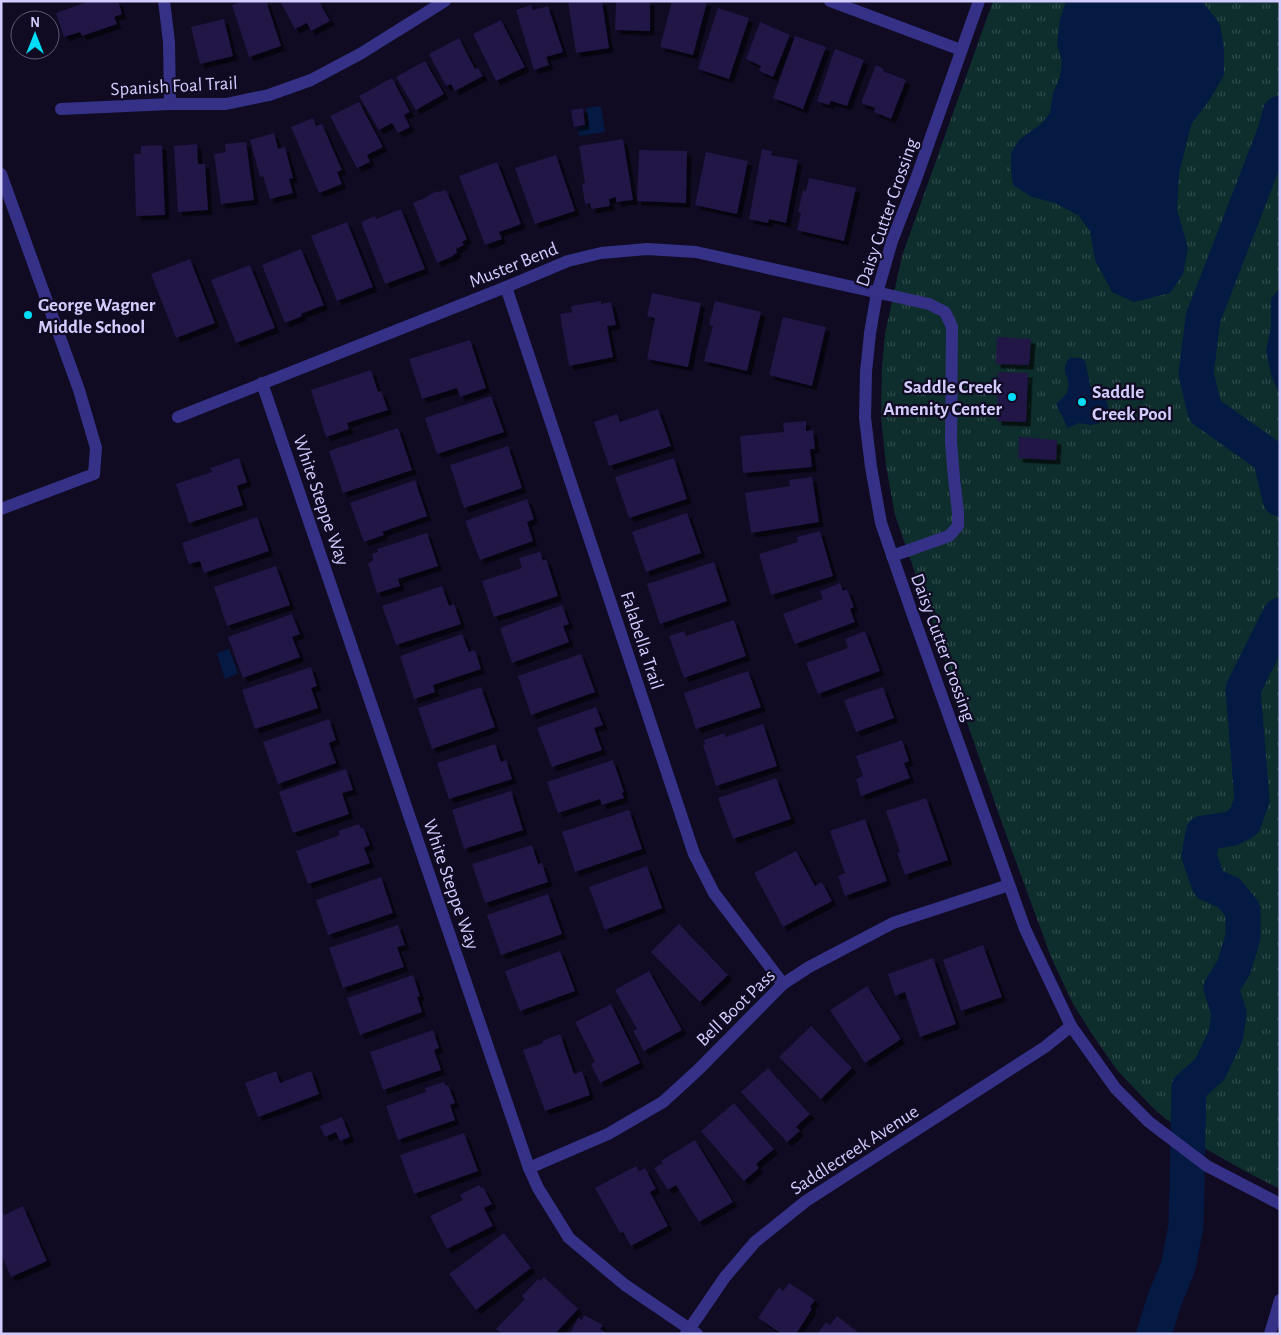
<svg xmlns="http://www.w3.org/2000/svg" width="1281" height="1335" font-family="'Alegreya Sans',sans-serif">
<style>
.park{fill:url(#park-tufts)}
.water{fill:#041a43}
.lines{fill:none;stroke-linecap:round;stroke-linejoin:round}
.river{stroke:#041a43;stroke-width:35}
.building{fill:#201546;filter:url(#shadow)}
.minor{stroke:#353187;stroke-width:12}
.poi-dot{fill:#00ddf8;stroke:#100b23;stroke-width:2}
.labels{text-anchor:middle;stroke-width:4.5;stroke-linejoin:round;paint-order:stroke}
.street-label{font-size:19px;fill:#d3cdff;stroke:#100b23}
.poi-label{font-size:19px;font-weight:bold;fill:#d3cdff;stroke:#100b23;text-anchor:start}
</style>
<defs>
<pattern id="park-tufts" width="24" height="20" patternUnits="userSpaceOnUse" patternTransform="scale(1.25)"><rect width="24" height="20" fill="#0e2e2d"/><path d="M3 7l-1-3M5 7V3M7 7l1-3M15 17l-1-3M17 17v-4M19 17l1-3" fill="none" stroke="#304b4c"/></pattern>
<filter id="shadow"><feDropShadow dx="4.5" dy="4.5" stdDeviation="0" flood-color="#0009"/></filter>
</defs>
<rect width="100%" height="100%" fill="#100b23"/>
<polygon class="park" points="993,1 1280,1 1280,1189 1243,1170 1199,1145 1155,1110 1117,1070 1092,1034 1073,1004 1051,957 1003,826 895,515 886,465 881,417 882,367 885,334 902,256"/>
<g class="water">
<polygon points="1066,1 1202,1 1220,24 1224,49 1224,75 1210,99 1191,125 1179,173 1177,210 1188,248 1183,274 1170,293 1134,302 1112,292 1095,260 1090,231 1078,215 1055,203 1032,197 1013,185 1011,170 1011,153 1019,140 1041,124 1050,113 1053,93 1060,77 1062,61 1057,44 1060,20"/>
<polygon points="601,106 605,132 579,136 578,127 589,126 586,108"/>
<polygon points="1280,288 1280,395 1272,378 1266,352 1271,325 1271,299"/>
<path d="M1070,358C1082,357 1086,358 1087,370C1088,376 1090,382 1090,387C1102,398 1110,397 1108,415L1099,423L1091,425L1079,423L1068,428L1056,404C1060,400 1067,395 1068,388C1071,376 1058,371 1070,358Z"/>
<polygon points="229,649 238,673 225,679 217,653"/>
</g>
<g class="lines">
<g class="river">
<polyline points="1280,113 1275,132 1203,318 1196,374 1205,411 1270,457 1280,499"/>
<polyline points="1154,1334 1164,1301 1178,1267 1186,1226 1189,1088 1210,1069 1226,1035 1229,1013 1221,988 1234,967 1243,937 1243,910 1229,893 1209,884 1199,856 1203,833 1230,829 1244,822 1252,800 1243,689 1280,615"/>
</g>
</g>
<g class="building">
<polygon points="90,1 118,1 122,14 114,17 117,24 82,36 80,32 64,37 56,13"/>
<polygon points="243,1 266,1 281,46 249,57 232,5"/>
<polygon points="280,1 319,1 330,21 311,31 307,23 295,29"/>
<polygon points="568,1 602,1 609,48 576,53"/>
<polygon points="616,1 650,1 650,31 615,30"/>
<polygon points="672,1 702,1 707,2 693,55 660,47"/>
<polygon points="531,5 533,10 548,6 563,52 546,57 549,65 534,70 516,10"/>
<polygon points="718,8 749,18 729,79 698,69"/>
<polygon points="224,19 233,56 200,64 191,27"/>
<polygon points="501,20 525,67 496,81 473,34"/>
<polygon points="760,22 790,35 773,77 759,71 761,66 746,59"/>
<polygon points="795,36 826,47 803,109 773,98"/>
<polygon points="459,38 475,69 478,68 483,76 455,91 451,84 446,86 429,54"/>
<polygon points="835,49 864,60 847,106 831,101 829,105 817,101"/>
<polygon points="425,61 444,94 416,110 396,77"/>
<polygon points="876,65 884,69 883,71 906,80 891,119 874,112 875,108 861,103"/>
<polygon points="392,78 410,112 404,115 410,127 398,133 392,123 379,130 359,96"/>
<polygon points="359,102 383,147 367,155 370,162 357,168 330,116"/>
<polygon points="583,108 585,125 574,127 571,110"/>
<polygon points="313,118 316,126 322,124 342,170 337,172 342,184 319,193 291,127"/>
<polygon points="274,133 278,149 285,147 293,178 289,179 293,193 270,199 263,176 260,177 250,140"/>
<polygon points="623,139 633,200 616,202 616,197 609,199 610,206 591,209 590,203 585,204 582,184 585,183 579,146"/>
<polygon points="246,142 254,200 221,204 214,154 226,152 225,144"/>
<polygon points="197,144 198,164 205,164 208,210 178,212 174,146"/>
<polygon points="162,145 165,215 136,216 134,154 141,154 141,146"/>
<polygon points="762,149 772,151 771,155 798,160 786,223 769,219 768,223 749,219"/>
<polygon points="639,150 687,151 686,203 637,201"/>
<polygon points="706,152 748,161 737,214 695,205"/>
<polygon points="556,155 575,211 535,224 515,168"/>
<polygon points="497,162 521,224 499,232 502,239 485,245 459,176"/>
<polygon points="809,178 856,188 844,241 797,230 801,213 798,212 803,190 806,191"/>
<polygon points="446,190 467,239 462,242 464,245 456,249 457,253 453,255 453,256 437,263 413,203 429,196 428,195 438,191 439,192"/>
<polygon points="401,209 425,269 385,284 361,222 375,216 376,219"/>
<polygon points="347,222 373,287 337,301 311,236"/>
<polygon points="301,249 324,305 301,314 302,316 285,323 262,265"/>
<polygon points="190,259 215,323 176,338 151,274"/>
<polygon points="250,265 275,328 236,343 211,280"/>
<polygon points="652,293 701,303 688,367 647,359 655,318 647,316"/>
<polygon points="601,301 601,304 611,302 616,325 607,326 613,357 569,366 560,314 572,312 571,306"/>
<polygon points="715,301 761,312 747,371 704,361 713,326 709,325"/>
<polygon points="783,317 826,327 812,386 769,375"/>
<polygon points="997,337 1031,339 1029,365 996,364"/>
<polygon points="470,340 486,388 460,397 457,388 422,399 409,359"/>
<polygon points="371,370 378,392 381,391 388,410 347,423 349,429 326,437 311,390"/>
<polygon points="998,372 1028,373 1026,422 997,421"/>
<polygon points="491,396 504,432 437,454 425,418"/>
<polygon points="658,409 671,446 609,466 594,422 617,414 620,422"/>
<polygon points="806,421 806,431 813,430 815,449 810,449 812,467 743,473 740,436 784,432 783,423"/>
<polygon points="398,428 412,470 343,493 329,451"/>
<polygon points="1019,437 1057,440 1056,460 1018,458"/>
<polygon points="508,446 522,488 464,508 450,465"/>
<polygon points="239,458 247,482 237,486 243,505 189,523 176,484 212,472 210,468"/>
<polygon points="674,458 687,499 629,518 615,477"/>
<polygon points="812,477 819,522 751,533 745,493 790,486 789,480"/>
<polygon points="415,480 427,516 382,532 384,535 364,542 350,503"/>
<polygon points="527,499 534,519 527,522 533,541 480,560 465,521"/>
<polygon points="687,513 701,553 646,572 632,532"/>
<polygon points="257,517 269,551 204,573 200,561 189,564 182,543"/>
<polygon points="820,531 833,576 771,595 759,554 798,542 797,537"/>
<polygon points="427,533 438,566 398,579 400,586 377,593 368,564 373,560 372,554 378,552 377,549"/>
<polygon points="540,552 543,561 546,559 558,596 494,617 482,581 522,568 519,558"/>
<polygon points="714,562 727,601 660,624 647,584"/>
<polygon points="276,566 290,605 227,626 214,587"/>
<polygon points="840,583 843,591 847,589 854,607 850,609 855,622 795,644 783,614 823,599 820,591"/>
<polygon points="442,586 449,606 454,604 461,624 396,645 382,606"/>
<polygon points="562,605 569,624 563,626 569,642 512,663 500,628"/>
<polygon points="292,614 300,634 292,637 300,657 243,678 228,637"/>
<polygon points="734,620 746,656 684,678 669,636 684,631 686,636"/>
<polygon points="865,631 880,671 818,694 806,663 848,648 845,639"/>
<polygon points="462,634 469,652 475,650 481,669 433,685 435,692 414,699 400,656"/>
<polygon points="581,654 595,692 531,715 518,676"/>
<polygon points="311,667 317,686 311,688 318,708 255,729 242,690"/>
<polygon points="748,671 761,707 696,729 684,693"/>
<polygon points="481,687 495,727 432,749 418,708"/>
<polygon points="883,687 894,718 856,732 844,700"/>
<polygon points="596,707 603,725 594,728 602,750 552,767 537,728"/>
<polygon points="329,719 336,740 329,743 336,763 278,784 263,742"/>
<polygon points="763,724 777,766 716,786 703,745 705,744 704,740 725,733 725,737"/>
<polygon points="902,740 909,761 904,763 910,778 861,796 856,779 863,776 856,756"/>
<polygon points="495,744 501,762 506,760 512,779 449,799 437,763"/>
<polygon points="613,760 624,792 622,793 624,798 602,805 600,799 558,813 547,782"/>
<polygon points="346,769 353,790 342,793 349,814 293,833 279,792"/>
<polygon points="776,778 791,819 733,839 718,798"/>
<polygon points="511,791 523,830 464,849 452,810"/>
<polygon points="926,798 948,860 905,875 897,853 900,852 886,811"/>
<polygon points="629,810 642,849 575,872 562,832"/>
<polygon points="865,819 887,881 845,896 838,876 845,873 830,831"/>
<polygon points="359,824 361,828 363,827 370,845 364,848 370,863 308,884 296,851 340,835 338,831"/>
<polygon points="532,845 538,864 542,863 548,882 485,903 472,864"/>
<polygon points="796,851 815,886 822,882 832,901 783,927 754,873"/>
<polygon points="647,866 662,908 605,930 589,887"/>
<polygon points="381,877 393,913 328,935 316,900"/>
<polygon points="548,894 562,934 501,955 487,915"/>
<polygon points="679,924 728,975 700,1002 651,952"/>
<polygon points="398,925 405,945 397,947 404,967 343,988 329,948"/>
<polygon points="983,945 1002,997 961,1011 943,960"/>
<polygon points="560,951 575,991 520,1011 505,971"/>
<polygon points="933,958 956,1024 920,1037 905,992 895,996 888,974"/>
<polygon points="649,971 682,1030 644,1051 633,1031 637,1029 615,990"/>
<polygon points="413,975 420,996 417,997 422,1012 360,1035 347,998"/>
<polygon points="867,986 901,1039 865,1063 830,1010"/>
<polygon points="611,1004 640,1063 600,1083 591,1064 595,1062 575,1022"/>
<polygon points="811,1026 852,1068 821,1099 779,1057"/>
<polygon points="433,1030 439,1048 434,1050 441,1070 383,1090 370,1052"/>
<polygon points="560,1034 574,1074 582,1071 590,1095 545,1111 523,1050 543,1043 542,1041"/>
<polygon points="768,1068 810,1114 796,1127 800,1131 787,1142 741,1092"/>
<polygon points="276,1071 280,1083 311,1071 319,1094 258,1117 245,1083"/>
<polygon points="444,1082 446,1086 448,1085 455,1103 450,1105 455,1120 398,1140 386,1106 426,1092 425,1088"/>
<polygon points="734,1103 774,1149 756,1164 759,1168 744,1181 701,1131"/>
<polygon points="342,1117 350,1137 340,1141 336,1132 325,1137 320,1126"/>
<polygon points="464,1133 478,1171 414,1194 400,1155"/>
<polygon points="695,1140 733,1202 699,1222 676,1185 668,1190 654,1168 663,1163 661,1161"/>
<polygon points="636,1166 639,1171 645,1168 656,1189 650,1192 668,1226 631,1246 623,1232 620,1233 595,1188"/>
<polygon points="479,1185 481,1188 483,1187 492,1204 484,1208 493,1226 447,1249 430,1216 463,1200 460,1195"/>
<polygon points="23,1206 47,1261 11,1277 1,1254 1,1208 4,1215"/>
<polygon points="504,1233 531,1268 476,1310 449,1274"/>
<polygon points="544,1277 578,1309 555,1334 502,1334 496,1329 525,1299 522,1296 538,1279 540,1281"/>
<polygon points="789,1283 815,1300 810,1307 812,1309 796,1334 782,1334 758,1318 779,1287 783,1291"/>
<polygon points="584,1315 603,1325 600,1329 609,1334 570,1334 578,1318 582,1320"/>
<polygon points="837,1316 850,1326 860,1334 817,1334 826,1322 830,1325"/>
</g>
<g class="lines">
<g class="minor">
<polyline points="164,1 169,42 170,104"/>
<polyline points="830,1 961,50"/>
<polyline points="979,1 916,179 892,241 877,293 870,333 866,372 865,418 871,467 881,523 910,607 1025,929 1071,1026 1116,1089 1149,1122 1207,1166 1280,1204"/>
<polyline points="61,109 170,104 226,104 269,95 311,80 360,54 445,1"/>
<polyline points="1,174 79,390 96,448 94,474 1,509"/>
<polyline points="506,287 694,854 714,893 783,984"/>
<polyline points="262,383 529,1168 538,1188 569,1238 625,1285 697,1334"/>
<polyline points="178,417 506,287 568,261 601,253 647,249 696,252 929,304 945,312 952,327 951,442 954,478 958,512 958,526 949,536 892,556"/>
<polyline points="529,1168 608,1134 663,1102 698,1070 783,984 809,967 893,923 1009,885"/>
<polyline points="686,1334 725,1277 755,1242 806,1201 1045,1047 1071,1026"/>
<polyline points="1270,1334 1280,1300"/>
</g>
</g>
<g class="poi-dot">
<circle cx="28" cy="315" r="5"/>
<circle cx="1012" cy="397" r="5"/>
<circle cx="1082" cy="402" r="5"/>
</g>
<g class="labels">
<g class="street-label">
<text transform="translate(174 85) rotate(-3)" y="7">Spanish Foal Trail</text>
<text transform="translate(886 212) rotate(-71)" y="7">Daisy Cutter Crossing</text>
<text transform="translate(513 264) rotate(-22)" y="7">Muster Bend</text>
<text transform="translate(322 500) rotate(71)" y="7">White Steppe Way</text>
<text transform="translate(643 640) rotate(72)" y="7">Falabella Trail</text>
<text transform="translate(944 647) rotate(70)" y="7">Daisy Cutter Crossing</text>
<text transform="translate(452 884) rotate(71)" y="7">White Steppe Way</text>
<text transform="translate(735 1007) rotate(-44)" y="7">Bell Boot Pass</text>
<text transform="translate(854 1149) rotate(-33)" y="7">Saddlecreek Avenue</text>
</g>
<g class="poi-label">
<text x="38" y="311">George Wagner<tspan x="38" dy="22">Middle School</tspan></text>
<text x="1002" y="393" text-anchor="end">Saddle Creek<tspan x="1002" dy="22">Amenity Center</tspan></text>
<text x="1092" y="398">Saddle<tspan x="1092" dy="22">Creek Pool</tspan></text>
</g>
</g>
<rect width="1281" height="1335" fill="none" stroke="#d3cdff" stroke-width="5"/>
<g transform="translate(35 35)"><circle r="24" fill="#100b23" stroke="#5e597b"/>
<path d="M0-4L9 19L0 12L-9 19Z" fill="#00ddf8"/>
<text y="-8" font-size="14" font-weight="bold" text-anchor="middle" fill="#d3cdff">N</text>
</g>
</svg>
